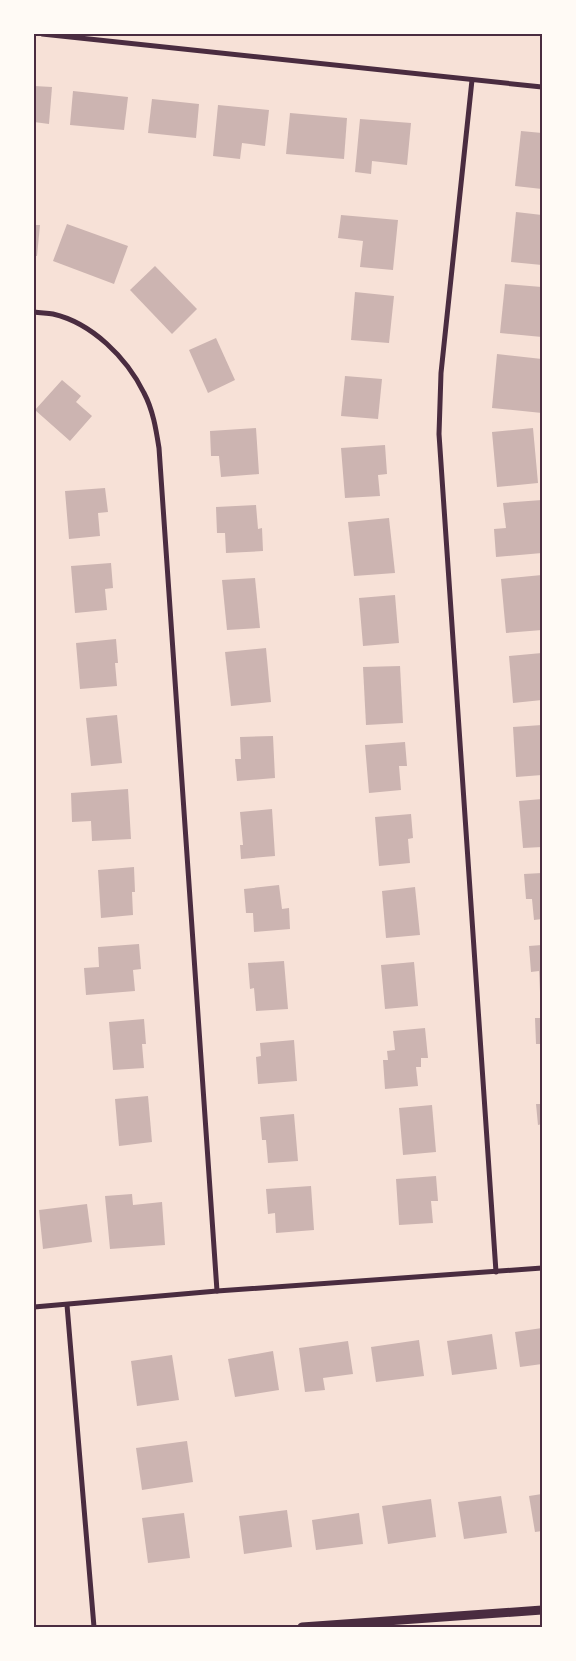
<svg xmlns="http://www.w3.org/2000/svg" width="576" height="1661" font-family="Lora,serif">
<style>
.building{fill:#ccb4b1}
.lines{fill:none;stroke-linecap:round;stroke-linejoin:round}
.minor{stroke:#4a2c40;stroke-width:5}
.tertiary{stroke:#4a2c40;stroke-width:9}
.neatline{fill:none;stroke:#4a2c40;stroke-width:2}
</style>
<rect width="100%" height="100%" fill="#f7e1d7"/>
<g class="building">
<polygon points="34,86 52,87 49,124 34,122"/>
<polygon points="73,91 128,97 124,130 70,125"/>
<polygon points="152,99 199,104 196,138 148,133"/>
<polygon points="218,105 269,110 265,146 242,143 240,159 213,156"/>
<polygon points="290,113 347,118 344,159 286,154"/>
<polygon points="360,119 411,123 407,165 372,161 371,174 355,172"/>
<polygon points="521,131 542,133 542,189 515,186"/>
<polygon points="516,212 542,215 542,265 511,262"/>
<polygon points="341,215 398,220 393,270 360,267 363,241 338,238"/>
<polygon points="67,224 128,246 114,284 53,261"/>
<polygon points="34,225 40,225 37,256 34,256"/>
<polygon points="155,266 197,309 172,334 130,290"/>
<polygon points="505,284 542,287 542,337 500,333"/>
<polygon points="355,292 394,296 389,343 351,340"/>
<polygon points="216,338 235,380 208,393 189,350"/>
<polygon points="497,354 542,359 542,413 492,408"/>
<polygon points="345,376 382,379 378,419 341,416"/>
<polygon points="62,380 81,396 76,402 92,416 70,441 35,410"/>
<polygon points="256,428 259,474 221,477 219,456 211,456 210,431"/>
<polygon points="533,428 538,483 497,487 492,432"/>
<polygon points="385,445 387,474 378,475 380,496 345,498 341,448"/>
<polygon points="105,488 108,512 98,513 100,536 69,539 65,491"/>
<polygon points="542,500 542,553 496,557 494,529 506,528 503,503"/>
<polygon points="256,505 258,529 262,528 263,551 226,553 225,533 217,533 216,507"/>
<polygon points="389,518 395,573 354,576 348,522"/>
<polygon points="111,563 113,588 105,589 107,610 75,613 71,566"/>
<polygon points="542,575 542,630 506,633 501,579"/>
<polygon points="255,578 260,628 227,630 222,580"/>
<polygon points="395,595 399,643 363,646 359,598"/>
<polygon points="116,639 118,663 115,663 117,686 80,689 76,643"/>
<polygon points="266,648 271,702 231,706 225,652"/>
<polygon points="542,653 542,700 513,703 509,656"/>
<polygon points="400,666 403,723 366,725 363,667"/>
<polygon points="117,715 122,763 91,766 86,718"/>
<polygon points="542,725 542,775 516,777 513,727"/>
<polygon points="273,736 275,778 237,781 235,759 241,759 240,737"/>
<polygon points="405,742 407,766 399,766 401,790 369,793 365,745"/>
<polygon points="128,789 131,839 92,841 91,821 72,822 71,793"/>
<polygon points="542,799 542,847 523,848 519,801"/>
<polygon points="272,809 275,856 241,859 240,845 243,845 240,812"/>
<polygon points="411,814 413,838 408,839 410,863 379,866 375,817"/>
<polygon points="134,867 135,892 132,892 133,915 101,918 98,870"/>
<polygon points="542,873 542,919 534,920 532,899 526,899 524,874"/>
<polygon points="279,885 282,909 289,908 290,929 254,932 253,913 246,913 244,889"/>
<polygon points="415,887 420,935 386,938 382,891"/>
<polygon points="139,944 141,969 133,970 135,991 86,995 84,968 99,967 98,947"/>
<polygon points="542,945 542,992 540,992 539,971 531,972 529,946"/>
<polygon points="284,961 288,1009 256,1011 254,988 250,989 248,963"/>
<polygon points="414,962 418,1006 385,1009 381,965"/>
<polygon points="535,1018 542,1018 542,1058 541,1058 540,1044 536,1044"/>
<polygon points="144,1019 146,1044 142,1044 144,1068 113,1070 109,1022"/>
<polygon points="425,1028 428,1058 421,1058 421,1067 416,1067 418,1086 385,1089 383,1060 388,1060 387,1051 395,1050 393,1031"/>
<polygon points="294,1040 297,1081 258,1084 256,1057 261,1056 260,1043"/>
<polygon points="148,1096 152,1142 119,1146 115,1099"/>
<polygon points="536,1104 542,1104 542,1124 538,1125"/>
<polygon points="432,1105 436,1152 403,1155 399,1108"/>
<polygon points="294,1114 298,1161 268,1163 266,1140 262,1140 260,1117"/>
<polygon points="436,1176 438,1201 431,1201 433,1223 399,1225 396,1179"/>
<polygon points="311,1186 314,1230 276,1233 275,1213 268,1214 266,1189"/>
<polygon points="132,1194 133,1205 162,1202 165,1245 110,1249 105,1196"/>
<polygon points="87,1204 92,1242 43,1249 39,1210"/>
<polygon points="542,1328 542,1364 520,1367 515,1332"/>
<polygon points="492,1334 497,1369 452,1375 447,1341"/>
<polygon points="419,1340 424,1376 376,1382 371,1347"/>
<polygon points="348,1341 353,1374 323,1378 325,1390 305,1392 299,1348"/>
<polygon points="273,1351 279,1390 235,1397 228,1359"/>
<polygon points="172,1355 179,1400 137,1406 131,1361"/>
<polygon points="187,1441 193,1482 142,1490 136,1448"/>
<polygon points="542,1494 542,1531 535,1532 529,1496"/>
<polygon points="501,1496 507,1533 464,1539 458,1502"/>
<polygon points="431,1499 436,1537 388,1544 382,1506"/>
<polygon points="287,1510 292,1547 244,1554 239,1516"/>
<polygon points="184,1513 190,1558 148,1563 142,1518"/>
<polygon points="359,1513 363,1544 316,1550 312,1520"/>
</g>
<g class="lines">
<g class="minor">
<polyline points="42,34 542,87"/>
<polyline points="472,80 441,373 439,434 496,1272"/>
<path d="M34,312C40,313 47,313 53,314C92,323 127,358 144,393C153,410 156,429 159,448L217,1291"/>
<polyline points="67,1305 94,1627"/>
<polyline points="34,1307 217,1291 542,1268"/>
</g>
<polyline class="tertiary" points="302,1627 542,1610"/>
</g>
<rect width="576" height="1661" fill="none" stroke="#fffaf5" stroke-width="70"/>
<rect x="35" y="35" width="506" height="1591" class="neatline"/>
</svg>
